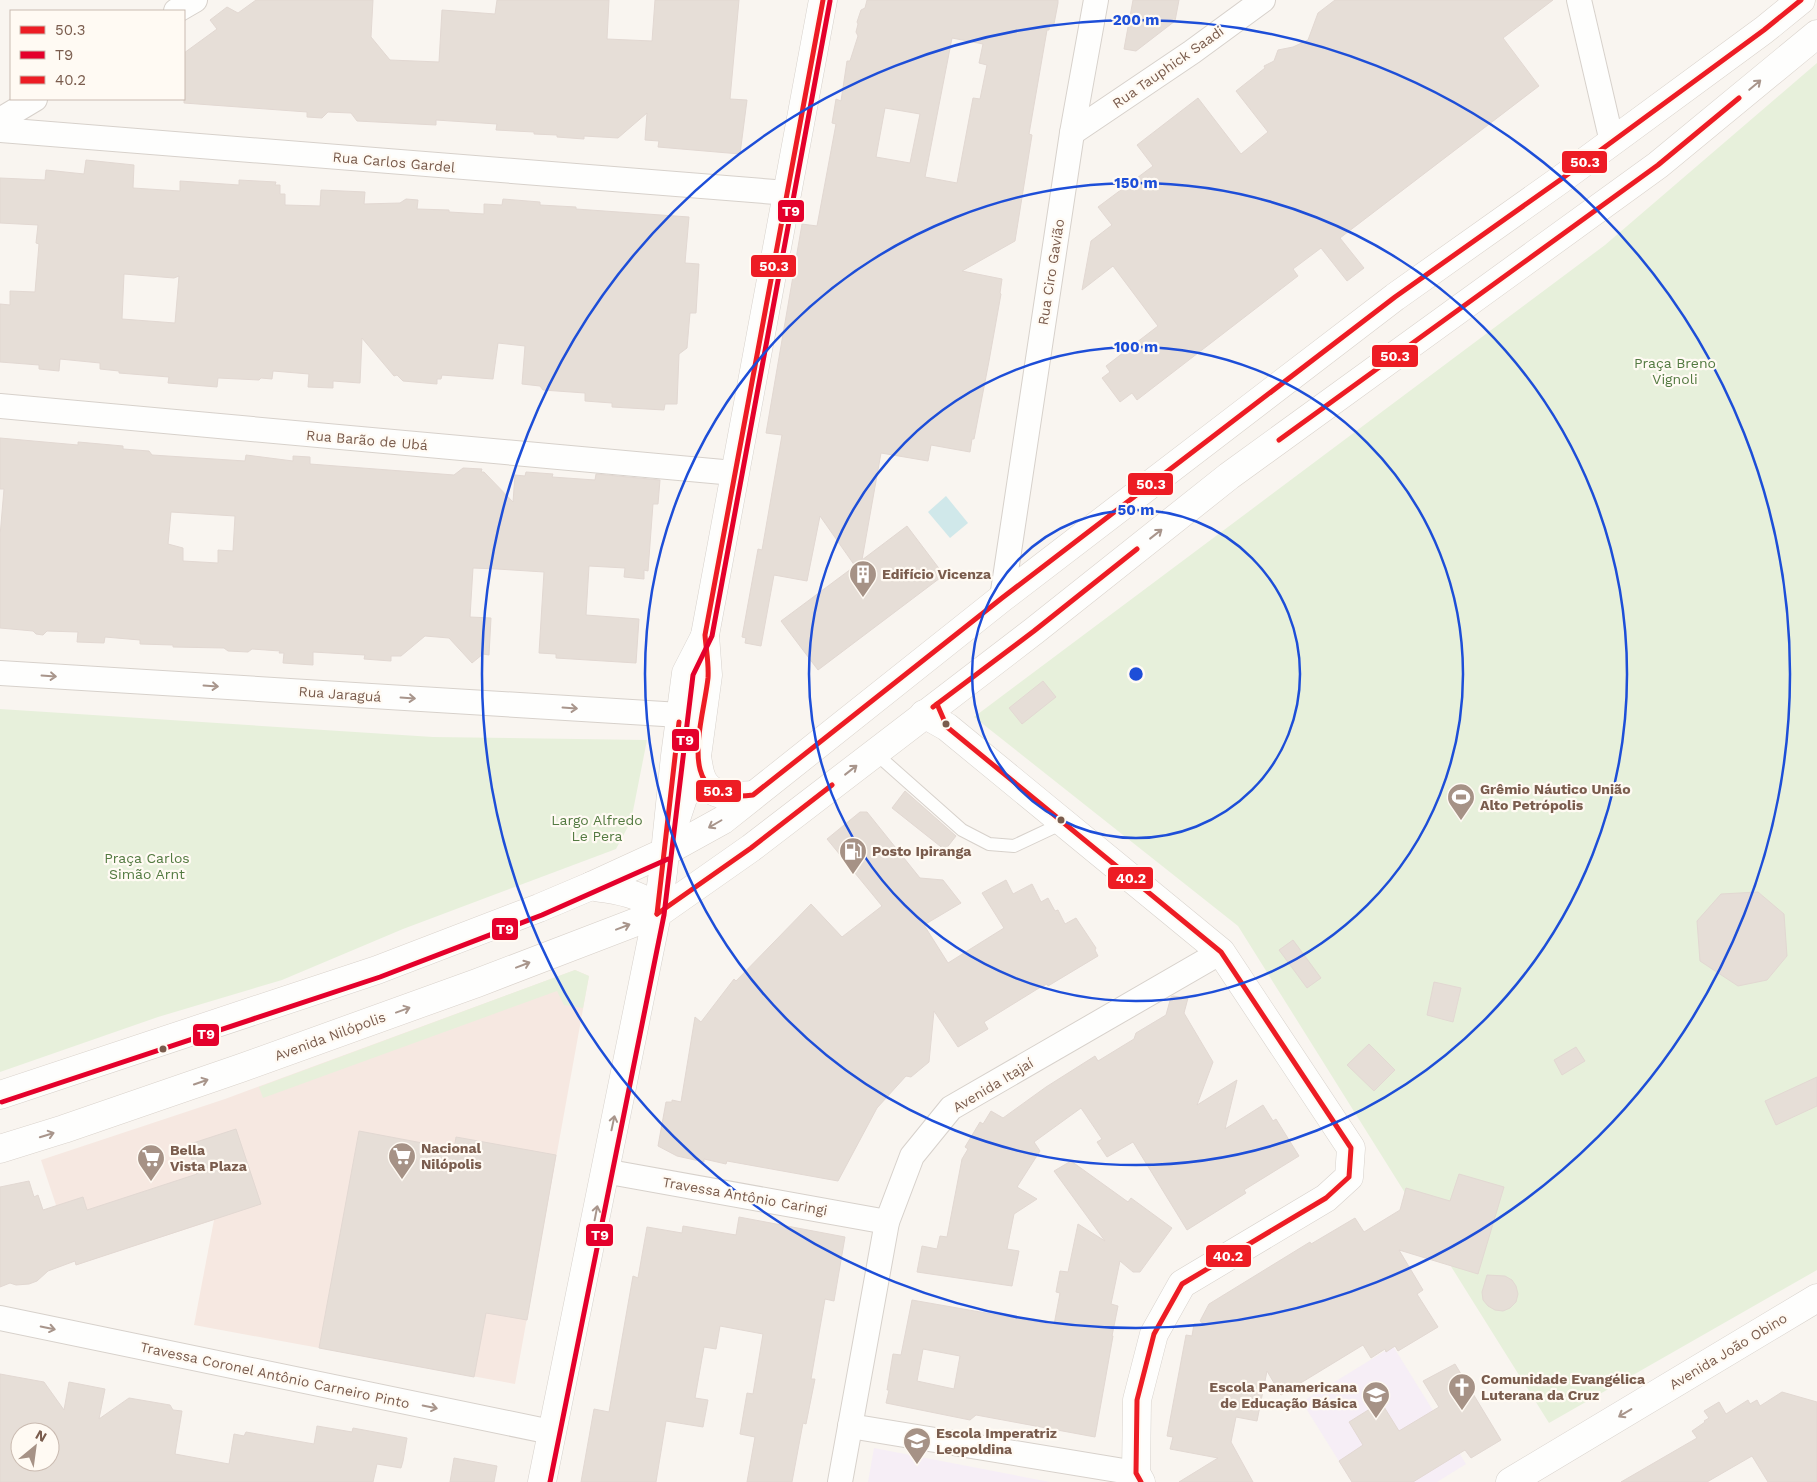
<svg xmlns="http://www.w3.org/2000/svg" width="1817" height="1482" font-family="'Work Sans',sans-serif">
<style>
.commercial{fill:#f6e8e1}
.education{fill:#f6eef6}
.green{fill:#e7f0db}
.water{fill:#d0e8ea}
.building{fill:#e6ded7;stroke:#e2d8d2;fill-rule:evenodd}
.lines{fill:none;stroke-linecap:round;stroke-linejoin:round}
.service-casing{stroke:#d7d1cb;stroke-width:14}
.minor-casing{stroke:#d7d1cb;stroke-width:26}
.tertiary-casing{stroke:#d7d1cb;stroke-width:29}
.secondary-casing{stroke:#d9d2cb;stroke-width:29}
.service{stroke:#fefefd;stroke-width:12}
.minor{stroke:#fefefd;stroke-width:24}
.tertiary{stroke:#fefefd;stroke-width:28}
.secondary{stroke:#fefefd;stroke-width:28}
.bus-1-casing{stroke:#fffaf3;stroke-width:9}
.bus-2-casing{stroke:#fffaf3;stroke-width:9}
.bus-3-casing{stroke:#fffaf3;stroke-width:9}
.bus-1{stroke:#ed1c24;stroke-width:5}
.bus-2{stroke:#e4002b;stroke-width:5}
.bus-3{stroke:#ed1c24;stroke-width:5}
.oneway{stroke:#a8958b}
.ring{fill:none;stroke:#1d4ed8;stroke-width:2.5}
.bus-dot{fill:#7a5c4d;stroke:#fffaf3;stroke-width:2}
.labels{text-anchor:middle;stroke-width:4.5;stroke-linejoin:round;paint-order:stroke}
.street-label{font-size:14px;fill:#7a5c4d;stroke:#fffaf3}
.park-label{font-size:14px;fill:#537a41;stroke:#fffaf3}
.poi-label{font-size:14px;font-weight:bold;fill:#7a5c4d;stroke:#fffaf3;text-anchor:start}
.centre{fill:#1d4ed8;stroke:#fffaf3;stroke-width:2.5}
.ring-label{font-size:15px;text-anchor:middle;font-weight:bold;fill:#1d4ed8;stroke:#fffaf3;stroke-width:4.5;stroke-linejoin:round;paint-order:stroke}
.line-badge{stroke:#fffaf3;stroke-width:2}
.badge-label{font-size:14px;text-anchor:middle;font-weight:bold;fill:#fff}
</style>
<rect width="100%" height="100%" fill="#f9f5f0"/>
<polygon class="commercial" points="575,970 589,976 515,1384 194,1325 214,1220 76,1265 41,1160 225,1099"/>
<g class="education">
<polygon points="1393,1346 1466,1464 1437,1482 1352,1482 1302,1402"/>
<polygon points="874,1448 1050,1482 868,1482"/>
</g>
<g class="green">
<polygon points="1817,63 1817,1270 1549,1423 1238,926 974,717 1605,245"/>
<polygon points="0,709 433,737 647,740 631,821 616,849 403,929 282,980 158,1017 0,1072"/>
<polygon points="575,970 589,976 583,1008 564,1005 557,991 263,1098 259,1087"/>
</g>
<polygon class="water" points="946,496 968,523 950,538 928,512"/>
<g class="building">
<polygon points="256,0 373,0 371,37 390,60 439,62 442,10 495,14 497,0 609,0 607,39 652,41 655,0 739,0 730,99 747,100 740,154 658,147 659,141 645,140 647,113 618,138 584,136 584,139 557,137 557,135 534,134 534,132 496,130 497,124 436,120 436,125 357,121 351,113 328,112 322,118 307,117 307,112 184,103 184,53 217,29 210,20 227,7 238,13"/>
<path d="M867,0H1058V3L1054,24L1050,23L1049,30H1047L1029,134L1032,135L1015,241L962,271L1002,279L1000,293L1001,294L989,361L974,439H972L970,452L931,445L928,461L881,453L862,560L907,526L944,575L818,670L781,621L855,566L820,516L807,581L774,575L761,646L745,643L746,638L742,637L758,549L762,550L782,435L766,433L802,224L817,226L836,124L832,123L836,99L841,101L847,61H850L858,36L856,32L858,24L857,22L861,10L865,8ZM952,38L983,44L979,63L987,65L980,99L973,98L957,183L925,177ZM885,108L920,114L910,163L876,157Z"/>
<polygon points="1133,0 1179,0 1175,21 1136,51 1124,49"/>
<polygon points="1335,0 1553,0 1503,38 1539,86 1340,238 1364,268 1347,281 1321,248 1293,269 1298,276 1137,400 1132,393 1120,402 1102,378 1110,372 1106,366 1158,326 1113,266 1082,290 1091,241 1112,225 1098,207 1153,166 1137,145 1198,98 1241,154 1268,132 1236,91 1265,68 1264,66 1274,61 1278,50 1293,47 1308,40 1318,13"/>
<path d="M86,160L134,165L133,188L180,191V181L239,185V180L276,182L275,185H280V194H285V205L320,206L321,190L365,192L364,204L400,203L406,199L418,200L417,209L449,210V212L484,214V204L502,205L503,199L540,202V205L576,207V209L689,217L685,263L699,264L696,313H690L687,348L679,354L677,404H665L664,410L612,407V403L585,401V393L543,390L540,386L522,384L525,346L498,343L493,379L442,375L441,379H437V384L403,381L397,375L394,376L362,338L360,383L333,381V388L308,387L309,374L273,371L272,379L261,378L259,380L218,378L217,387L168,383L169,377L119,373V371L100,369V363L60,359L59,371L39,369V365L0,362V304L10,305V291L35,292L39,244L36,243L38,225L0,223V178L45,180L46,170L84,174ZM124,274L174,278L179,276L175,323L122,319Z"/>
<path d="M0,438L78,445V442L123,446V449L149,451L152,455L245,461L246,455L293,461V456L310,457V464L454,475L463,468L482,469L481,472H484L513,502L515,475L525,476L526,472L553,474L552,477L595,480L596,474L660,480L658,504H653L648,571L644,570V579L624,577L625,568L589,566L586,615L639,619L636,663L556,658V654L539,653L544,572L497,569L473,568L470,617L491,618L489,655L483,654L472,663L449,638L425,636L401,656H391V661L364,659L365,655L313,652V665L283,663L284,653H279L280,651L252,649L248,652L228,651L224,648L173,647V645L140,644V640L105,637L104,643L77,642L78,632L47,631L43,635L36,634L33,631L0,628V536L4,489H0ZM171,512L235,516L233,551L218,550V563L183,561V548L168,544Z"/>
<polygon points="1043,681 1056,697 1022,724 1009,708"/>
<polygon points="905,791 956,836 945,850 892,808"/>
<polygon points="860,812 867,812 920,878 943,880 961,903 924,925 948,963 1004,928 982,893 1006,880 1013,894 1032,884 1041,902 1048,898 1055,911 1058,910 1065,924 1076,918 1096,948 1095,950 1098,956 1048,986 1047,984 1039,988 984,1022 988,1029 958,1047 934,1011 929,1062 911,1077 906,1076 877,1108 838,1181 727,1161 726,1164 704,1159 704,1162 677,1156 658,1146 666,1102 672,1102 672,1100 681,1102 695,1017 701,1022 734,979 736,981 811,904 842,937 882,906 827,839"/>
<polygon points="1758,892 1784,914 1787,956 1767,980 1738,986 1700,961 1697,921 1721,894"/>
<polygon points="1293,940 1321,978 1307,988 1279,950"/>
<polygon points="1434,982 1461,988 1453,1022 1427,1015"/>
<polygon points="1173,996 1188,998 1184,1013 1213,1062 1197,1105 1237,1080 1225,1129 1263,1105 1273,1121 1276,1119 1299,1156 1244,1190 1246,1193 1187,1230 1133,1142 1107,1157 1097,1142 1102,1139 1081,1108 1034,1142 1040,1151 1017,1187 1037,1199 1014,1214 1007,1249 1019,1251 1012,1286 917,1272 922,1246 937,1249 940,1236 947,1237 962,1159 968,1149 965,1147 980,1122 983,1124 991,1111 1003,1118 1046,1087 1095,1056 1098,1061 1134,1039 1136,1033 1166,1015 1171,997"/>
<polygon points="1369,1044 1395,1070 1374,1091 1347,1065"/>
<polygon points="1576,1047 1585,1061 1562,1075 1554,1060"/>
<polygon points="1817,1077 1817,1106 1776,1125 1765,1101"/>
<polygon points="236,1129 261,1204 76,1265 75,1261 48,1271 37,1281 29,1284 16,1285 10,1283 0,1287 0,1187 29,1181 34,1197 38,1195 43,1210 83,1197 87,1210 197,1174 187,1145"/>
<polygon points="359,1131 454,1149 456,1137 556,1155 527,1320 486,1313 474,1377 319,1348"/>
<path d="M1071,1161L1128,1202L1131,1198L1172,1228L1140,1272H1133L1120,1261L1111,1304L1118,1306L1112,1336H1113L1095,1437L976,1415L970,1420L886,1403L889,1390H887L893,1354L901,1355L912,1300L1054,1325L1060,1293L1056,1292L1060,1271L1068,1272L1078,1224L1105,1241L1054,1171ZM923,1349L960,1356L954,1389L917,1381Z"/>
<polygon points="1459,1174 1504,1187 1478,1274 1399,1250 1423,1290 1417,1294 1438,1327 1398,1351 1395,1346 1386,1352 1385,1349 1371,1358 1363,1345 1281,1395 1267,1371 1257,1421 1236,1417 1231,1442 1253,1482 1179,1482 1218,1458 1170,1449 1173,1437 1167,1436 1186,1335 1192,1336 1194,1324 1205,1325 1200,1321 1209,1304 1310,1242 1311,1244 1355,1218 1364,1232 1400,1210 1406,1188 1450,1201"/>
<polygon points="739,1217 845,1237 834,1301 825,1299 811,1379 815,1379 806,1424 803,1423 792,1482 747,1482 755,1437 740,1434 747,1393 753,1394 763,1334 720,1326 716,1349 704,1347 695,1398 708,1400 703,1427 666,1421 656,1482 581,1482 594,1409 609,1412 633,1276 638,1278 647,1227 682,1233 683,1226 736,1235"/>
<polygon points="1487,1275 1505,1276 1512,1280 1516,1286 1518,1294 1516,1302 1510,1308 1503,1311 1495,1310 1488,1306 1483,1300 1482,1292"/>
<polygon points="1455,1364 1501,1440 1471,1458 1465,1450 1413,1482 1352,1482 1339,1461 1363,1445 1349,1422 1381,1402 1399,1431 1439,1407 1423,1381"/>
<path d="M0,1374L44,1382L64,1410L69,1382L105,1389L99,1419L129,1398L170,1405L173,1410L182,1411L175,1454L229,1464L234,1434L244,1436L246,1432L314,1444L317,1426L352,1432L353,1428L407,1438L403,1461L401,1468L377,1464L373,1482H0ZM20,1432H50V1462H20Z"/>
<polygon points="1782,1392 1817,1402 1817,1482 1768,1482 1752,1456 1707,1482 1621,1482 1697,1438 1692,1431 1705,1422 1704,1421 1709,1418 1704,1411 1719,1402 1726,1414 1748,1400 1750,1404 1757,1400 1760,1406"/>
<polygon points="454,1458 497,1466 494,1482 450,1482"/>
</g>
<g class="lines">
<g class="service-casing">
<polyline id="service" points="874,752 962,830 989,844 1014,846 1063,823"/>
</g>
<g class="minor-casing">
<g id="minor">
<polyline points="1579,0 1612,142"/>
<polyline points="176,11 195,0"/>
<polyline points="0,120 35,99"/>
<polyline points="0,130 788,193"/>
<polyline points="1072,133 1192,52 1263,0"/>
<polyline points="0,406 734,473"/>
<polyline points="1002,598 1072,133 1096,0"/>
<polyline points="0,673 680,715"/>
<polyline points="604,1171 887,1222"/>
<polyline points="0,1318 551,1432"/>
<polyline points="850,1426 1136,1473"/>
<polyline points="840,1482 887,1222 912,1156 951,1108 1221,952"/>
</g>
</g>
<g class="tertiary-casing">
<g id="tertiary">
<polyline points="924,714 947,727 1221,952 1351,1148 1349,1177 1326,1198 1182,1284 1154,1334 1137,1400 1136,1473 1141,1482"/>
<polyline points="665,852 697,756 708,675 705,635 823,0"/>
<polyline points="542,1482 657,914 663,872 675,756 686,673 705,636"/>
<polyline points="1510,1482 1817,1298"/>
</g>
</g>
<g class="secondary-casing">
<g id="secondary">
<path d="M697,756C698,763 699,770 701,776C709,799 734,796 753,795"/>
<path d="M591,886C614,891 645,891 657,914"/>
<polyline points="0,1095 377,970 539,908 591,886 665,852 723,820 1002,598 1395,297 1560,180 1764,30 1801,0"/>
<polyline points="0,1149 64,1129 241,1068 477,983 657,914 751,848 1034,631 1229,476 1658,165 1817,34"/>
</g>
</g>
<use href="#service" class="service"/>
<use href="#minor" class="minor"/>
<use href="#tertiary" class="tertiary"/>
<use href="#secondary" class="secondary"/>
<g class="bus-1-casing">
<g id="bus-1">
<path d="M823,0L705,635C706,649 709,663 708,678C703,724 672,806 753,795L1002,598L1395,297L1560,180L1764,30L1801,0"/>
<polyline points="1279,440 1658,165 1739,98"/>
<polyline points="933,707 1034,631 1137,549"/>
<polyline points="657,914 751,848 832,785"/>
<polyline points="657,914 679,722"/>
</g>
</g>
<g class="bus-2-casing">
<g id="bus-2">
<polyline points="2,1102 380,977 542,915 668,859"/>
<polyline points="550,1482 664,915 693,675 712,636 830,1"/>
</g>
</g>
<g class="bus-3-casing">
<polyline id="bus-3" points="937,704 947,727 1221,952 1351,1148 1349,1177 1326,1198 1182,1284 1154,1334 1137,1400 1136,1473 1141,1482"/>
</g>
<use href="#bus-1" class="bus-1"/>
<use href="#bus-2" class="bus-2"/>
<use href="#bus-3" class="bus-3"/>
</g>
<defs><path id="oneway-shaft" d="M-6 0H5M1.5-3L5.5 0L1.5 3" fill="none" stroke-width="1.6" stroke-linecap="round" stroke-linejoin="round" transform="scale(1.25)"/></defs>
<g class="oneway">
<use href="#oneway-shaft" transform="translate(1755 85) rotate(-40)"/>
<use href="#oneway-shaft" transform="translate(1156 534) rotate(-38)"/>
<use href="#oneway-shaft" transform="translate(49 676) rotate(4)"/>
<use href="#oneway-shaft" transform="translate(211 686) rotate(4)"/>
<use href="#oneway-shaft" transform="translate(408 698) rotate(4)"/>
<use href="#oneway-shaft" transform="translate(570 708) rotate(4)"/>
<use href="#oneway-shaft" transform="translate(851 770) rotate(-38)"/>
<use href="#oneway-shaft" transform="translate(715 824) rotate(150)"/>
<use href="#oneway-shaft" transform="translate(623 927) rotate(-21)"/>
<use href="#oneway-shaft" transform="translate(523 965) rotate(-21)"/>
<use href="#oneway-shaft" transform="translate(403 1010) rotate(-20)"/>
<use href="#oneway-shaft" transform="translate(201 1082) rotate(-19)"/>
<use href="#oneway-shaft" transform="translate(613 1123) rotate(-78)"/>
<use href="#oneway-shaft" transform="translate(47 1135) rotate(-17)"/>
<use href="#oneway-shaft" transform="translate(596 1213) rotate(-79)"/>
<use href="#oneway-shaft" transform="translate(48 1328) rotate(12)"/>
<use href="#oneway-shaft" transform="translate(430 1407) rotate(12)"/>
<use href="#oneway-shaft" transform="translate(1625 1413) rotate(149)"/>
</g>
<g class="ring">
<circle cx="1136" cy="674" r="164"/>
<circle cx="1136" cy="674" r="327"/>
<circle cx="1136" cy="674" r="491"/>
<circle cx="1136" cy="674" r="654"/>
</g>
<defs>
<g id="building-pin" transform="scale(1.4375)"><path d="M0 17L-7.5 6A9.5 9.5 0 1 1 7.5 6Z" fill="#a69286" stroke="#fffaf3"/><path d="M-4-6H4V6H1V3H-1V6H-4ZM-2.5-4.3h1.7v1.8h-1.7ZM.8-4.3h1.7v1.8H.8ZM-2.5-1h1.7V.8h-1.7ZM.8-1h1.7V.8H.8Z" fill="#fff"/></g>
<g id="stadium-pin" transform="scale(1.4375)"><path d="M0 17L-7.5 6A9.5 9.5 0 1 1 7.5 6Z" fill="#a69286" stroke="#fffaf3"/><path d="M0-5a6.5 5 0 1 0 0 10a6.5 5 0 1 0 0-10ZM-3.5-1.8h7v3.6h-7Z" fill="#fff"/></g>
<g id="fuel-pin" transform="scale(1.4375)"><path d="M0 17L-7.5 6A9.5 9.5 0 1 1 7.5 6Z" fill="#a69286" stroke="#fffaf3"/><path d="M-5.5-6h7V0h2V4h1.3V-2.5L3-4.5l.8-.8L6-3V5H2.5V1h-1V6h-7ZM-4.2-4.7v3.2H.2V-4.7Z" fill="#fff"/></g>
<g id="supermarket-pin" transform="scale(1.4375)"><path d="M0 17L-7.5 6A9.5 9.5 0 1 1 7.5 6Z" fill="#a69286" stroke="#fffaf3"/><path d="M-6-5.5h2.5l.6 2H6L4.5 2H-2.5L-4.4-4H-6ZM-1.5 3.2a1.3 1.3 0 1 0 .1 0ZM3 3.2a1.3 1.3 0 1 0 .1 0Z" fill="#fff"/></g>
<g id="church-pin" transform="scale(1.4375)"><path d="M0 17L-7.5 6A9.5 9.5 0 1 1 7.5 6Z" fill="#a69286" stroke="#fffaf3"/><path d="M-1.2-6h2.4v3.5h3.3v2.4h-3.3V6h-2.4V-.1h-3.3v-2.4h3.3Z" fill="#fff"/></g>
<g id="school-pin" transform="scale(1.4375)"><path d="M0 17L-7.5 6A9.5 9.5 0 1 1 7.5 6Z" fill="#a69286" stroke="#fffaf3"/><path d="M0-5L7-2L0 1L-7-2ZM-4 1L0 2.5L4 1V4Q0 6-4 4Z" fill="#fff"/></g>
</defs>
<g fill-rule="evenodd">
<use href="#building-pin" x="863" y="574"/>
<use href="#stadium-pin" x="1461" y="797"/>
<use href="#fuel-pin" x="853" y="851"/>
<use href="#supermarket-pin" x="402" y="1156"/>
<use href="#supermarket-pin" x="151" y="1158"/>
<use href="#church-pin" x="1462" y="1387"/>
<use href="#school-pin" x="1376" y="1395"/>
<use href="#school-pin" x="917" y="1441"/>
</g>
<g class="bus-dot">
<circle cx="946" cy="724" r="4.5"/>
<circle cx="1061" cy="820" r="4.5"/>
<circle cx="163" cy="1049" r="4.5"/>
</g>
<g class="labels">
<g class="street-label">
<text transform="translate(1168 67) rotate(-35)" y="5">Rua Tauphick Saadi</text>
<text transform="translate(394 162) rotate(5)" y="5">Rua Carlos Gardel</text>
<text transform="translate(1051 272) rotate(-81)" y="5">Rua Ciro Gavião</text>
<text transform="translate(367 440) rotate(5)" y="5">Rua Barão de Ubá</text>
<text transform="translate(340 694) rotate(4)" y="5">Rua Jaraguá</text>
<text transform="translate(330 1036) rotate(-20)" y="5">Avenida Nilópolis</text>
<text transform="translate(993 1085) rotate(-31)" y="5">Avenida Itajaí</text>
<text transform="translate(745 1196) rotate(10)" y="5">Travessa Antônio Caringi</text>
<text transform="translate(1728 1351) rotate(-31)" y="5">Avenida João Obino</text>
<text transform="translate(275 1375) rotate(12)" y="5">Travessa Coronel Antônio Carneiro Pinto</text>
</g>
<g class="park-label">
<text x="1675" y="368">Praça Breno<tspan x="1675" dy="16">Vignoli</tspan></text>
<text x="597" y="825">Largo Alfredo<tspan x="597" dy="16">Le Pera</tspan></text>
<text x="147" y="863">Praça Carlos<tspan x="147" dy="16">Simão Arnt</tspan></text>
</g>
<g class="poi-label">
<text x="882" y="579">Edifício Vicenza</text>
<text x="1480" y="794">Grêmio Náutico União<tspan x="1480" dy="16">Alto Petrópolis</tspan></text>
<text x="872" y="856">Posto Ipiranga</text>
<text x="421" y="1153">Nacional<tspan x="421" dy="16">Nilópolis</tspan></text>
<text x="170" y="1155">Bella<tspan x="170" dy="16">Vista Plaza</tspan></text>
<text x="1481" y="1384">Comunidade Evangélica<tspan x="1481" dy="16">Luterana da Cruz</tspan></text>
<text x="1357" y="1392" text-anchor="end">Escola Panamericana<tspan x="1357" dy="16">de Educação Básica</tspan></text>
<text x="936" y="1438">Escola Imperatriz<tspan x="936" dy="16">Leopoldina</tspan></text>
</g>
</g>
<circle cx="1136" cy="674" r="8" class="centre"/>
<g class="ring-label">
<text x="1136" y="25">200 m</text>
<text x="1136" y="188">150 m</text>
<text x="1136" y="352">100 m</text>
<text x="1136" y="515">50 m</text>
</g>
<g class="line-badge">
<rect x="1561" y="150" width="47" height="24" rx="5" fill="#ed1c24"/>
<rect x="777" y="199" width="28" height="24" rx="5" fill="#e4002b"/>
<rect x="750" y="254" width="47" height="24" rx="5" fill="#ed1c24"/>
<rect x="1371" y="344" width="48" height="24" rx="5" fill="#ed1c24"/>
<rect x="1127" y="472" width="47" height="24" rx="5" fill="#ed1c24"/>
<rect x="671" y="728" width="29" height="24" rx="5" fill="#e4002b"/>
<rect x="695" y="779" width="47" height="24" rx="5" fill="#ed1c24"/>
<rect x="1107" y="866" width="47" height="24" rx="5" fill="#ed1c24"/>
<rect x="491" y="917" width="28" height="24" rx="5" fill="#e4002b"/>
<rect x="192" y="1023" width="28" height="24" rx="5" fill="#e4002b"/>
<rect x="585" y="1223" width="29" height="24" rx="5" fill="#e4002b"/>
<rect x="1205" y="1244" width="47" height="24" rx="5" fill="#ed1c24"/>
</g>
<g class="badge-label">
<text x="1585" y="167">50.3</text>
<text x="791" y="216">T9</text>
<text x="774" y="271">50.3</text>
<text x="1395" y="361">50.3</text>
<text x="1151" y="489">50.3</text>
<text x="685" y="745">T9</text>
<text x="718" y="796">50.3</text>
<text x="1131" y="883">40.2</text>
<text x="505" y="934">T9</text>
<text x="206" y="1039">T9</text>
<text x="600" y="1240">T9</text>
<text x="1228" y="1261">40.2</text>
</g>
<rect x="10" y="10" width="175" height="90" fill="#fffaf3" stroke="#cabbb1"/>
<rect x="20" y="26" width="25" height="8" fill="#ed1c24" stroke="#cabbb1"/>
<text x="55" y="35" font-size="15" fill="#7a5c4d">50.3</text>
<rect x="20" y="51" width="25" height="8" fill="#e4002b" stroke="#cabbb1"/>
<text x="55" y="60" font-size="15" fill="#7a5c4d">T9</text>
<rect x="20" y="76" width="25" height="8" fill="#ed1c24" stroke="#cabbb1"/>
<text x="55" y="85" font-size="15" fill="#7a5c4d">40.2</text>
<g transform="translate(35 1447) rotate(29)"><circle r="24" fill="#fffaf3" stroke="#cabbb1"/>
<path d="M0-4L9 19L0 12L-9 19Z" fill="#a69286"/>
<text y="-8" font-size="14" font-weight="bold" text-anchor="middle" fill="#7a5c4d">N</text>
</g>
</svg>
